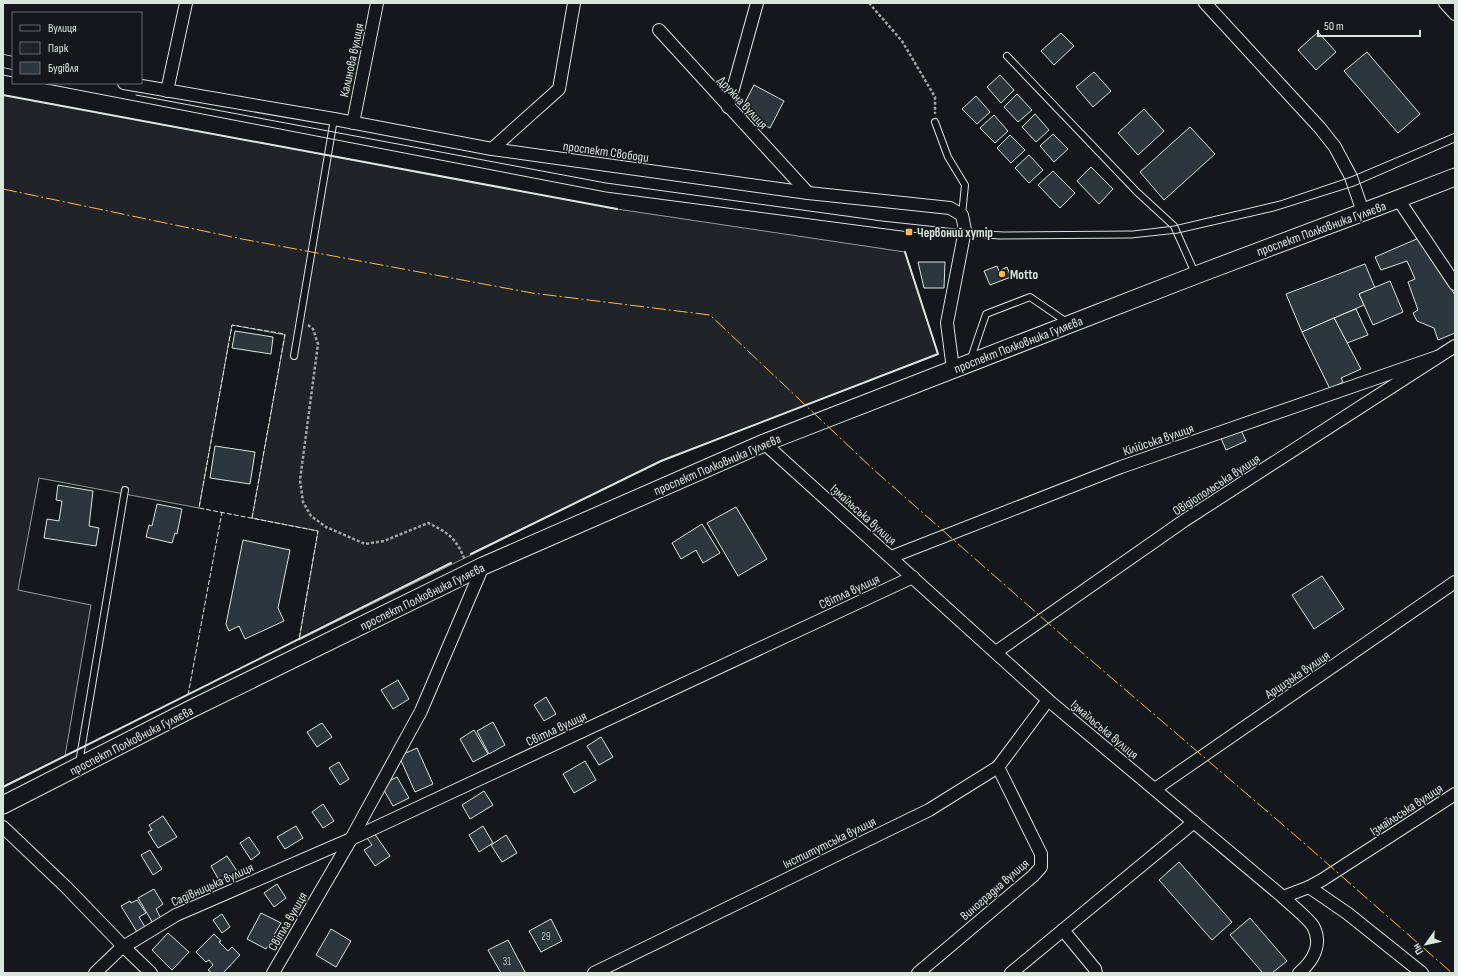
<svg xmlns="http://www.w3.org/2000/svg" width="1458" height="976" font-family="'Sofia Sans Condensed',sans-serif">
<style>
.green{fill:#202428;stroke:#939e99}
.building{fill:#2c363c;stroke:#d8e6dc}
.lines{fill:none;stroke-linecap:round;stroke-linejoin:round}
.service-casing{stroke:#d8e6dc;stroke-width:8}
.minor-casing{stroke:#d8e6dc;stroke-width:14}
.secondary-casing{stroke:#d8e6dc;stroke-width:19}
.path{stroke:#9da8a2;stroke-width:2.5;stroke-dasharray:3 2;stroke-linecap:butt}
.service{stroke:#14181c;stroke-width:6}
.minor{stroke:#14181c;stroke-width:12}
.secondary{stroke:#14181c;stroke-width:17}
.tram{stroke:#d8e6dc;stroke-width:1}
.fence{stroke:#d8e6dc;stroke-width:1;stroke-dasharray:5 2;stroke-linecap:butt}
.wall{stroke:#d8e6dc;stroke-width:2}
.power{stroke:#ffb74d;stroke-width:1;stroke-dasharray:14 3 2 3;stroke-linecap:butt}
.poi-dot{fill:#ffb74d;stroke:#14181c;stroke-width:1.5}
.labels{text-anchor:middle;stroke-width:3;stroke-linejoin:round;paint-order:stroke}
.number-label{font-size:11px;fill:#adbab4}
.street-label{font-size:13px;fill:#d8e6dc;stroke:#14181c}
.poi-label{font-size:13px;font-weight:bold;fill:#d8e6dc;stroke:#14181c;text-anchor:start}
</style>
<rect width="100%" height="100%" fill="#14181c"/>
<polygon class="green" points="3,95 617,209 905,252 938,354 661,461 299,640 318,531 252,518 285,335 232,325 199,508 39,478 18,590 91,605 65,756 3,787"/>
<g class="building">
<polygon points="1318,32 1336,52 1316,70 1298,50"/>
<polygon points="1061,33 1074,46 1054,65 1041,51"/>
<polygon points="1367,52 1420,114 1398,133 1344,71"/>
<polygon points="1094,72 1111,91 1093,107 1076,87"/>
<polygon points="1000,75 1014,90 1001,103 987,87"/>
<polygon points="754,85 784,101 770,128 740,112"/>
<polygon points="1017,94 1032,110 1018,122 1004,107"/>
<polygon points="976,96 990,112 977,124 962,109"/>
<polygon points="1144,109 1164,131 1138,155 1118,133"/>
<polygon points="1035,114 1049,130 1036,142 1022,127"/>
<polygon points="994,115 1008,131 995,143 980,128"/>
<polygon points="1190,127 1215,154 1164,200 1140,172"/>
<polygon points="1053,134 1068,149 1054,162 1040,146"/>
<polygon points="1010,135 1025,150 1011,163 997,148"/>
<polygon points="1029,155 1043,170 1029,183 1015,168"/>
<polygon points="1091,167 1113,189 1099,204 1077,181"/>
<polygon points="1053,171 1075,193 1060,208 1038,185"/>
<polygon points="1419,238 1455,295 1455,333 1438,340 1434,328 1417,321 1413,313 1418,310 1408,282 1415,279 1407,261 1381,270 1375,257"/>
<polygon points="918,262 945,262 944,288 924,288"/>
<polygon points="1365,264 1375,288 1359,294 1364,305 1302,332 1286,294"/>
<polygon points="997,266 999,271 1007,267 1011,277 990,285 984,271"/>
<polygon points="1390,281 1403,312 1373,325 1359,294"/>
<polygon points="1356,309 1368,335 1347,343 1334,318"/>
<polygon points="1334,318 1361,369 1341,378 1343,382 1330,389 1302,332"/>
<polygon points="235,331 273,337 271,354 232,348"/>
<polygon points="1241,430 1246,441 1226,450 1221,438"/>
<polygon points="215,446 255,452 250,484 210,478"/>
<polygon points="58,485 93,491 89,526 99,528 96,546 44,538 47,519 59,521 62,501 56,500"/>
<polygon points="157,504 182,509 177,534 175,533 172,543 146,537 149,525 152,526"/>
<polygon points="736,507 767,559 738,576 707,523"/>
<polygon points="702,524 720,553 703,563 696,550 681,559 672,543"/>
<polygon points="243,540 290,550 278,608 284,621 245,639 239,626 229,631 226,624"/>
<polygon points="1322,576 1344,609 1314,629 1292,595"/>
<polygon points="398,680 409,699 393,709 381,690"/>
<polygon points="546,697 556,714 544,721 534,705"/>
<polygon points="493,722 505,745 489,754 477,731"/>
<polygon points="322,723 332,737 317,747 307,732"/>
<polygon points="474,730 488,754 473,762 460,739"/>
<polygon points="601,737 613,757 599,765 587,746"/>
<polygon points="417,748 433,784 415,792 399,756"/>
<polygon points="585,761 596,780 574,793 563,774"/>
<polygon points="339,762 349,779 340,785 329,768"/>
<polygon points="397,777 409,798 393,806 381,785"/>
<polygon points="484,791 493,805 470,819 462,805"/>
<polygon points="323,804 334,821 323,828 312,812"/>
<polygon points="163,816 177,837 158,848 148,832 152,830 149,825"/>
<polygon points="296,826 303,838 285,849 277,837"/>
<polygon points="483,826 493,843 479,852 469,835"/>
<polygon points="374,833 390,856 375,866 364,850 372,845 367,838"/>
<polygon points="506,835 517,853 502,862 491,845"/>
<polygon points="249,837 260,853 251,860 240,843"/>
<polygon points="150,850 162,869 153,875 141,855"/>
<polygon points="227,856 237,871 220,882 211,866"/>
<polygon points="1179,862 1232,922 1212,940 1159,880"/>
<polygon points="277,884 286,898 274,907 264,893"/>
<polygon points="154,889 163,904 156,909 162,920 154,925 138,898"/>
<polygon points="137,900 146,913 139,917 145,927 137,932 121,906 130,901 131,903"/>
<polygon points="261,913 281,923 266,949 247,939"/>
<polygon points="222,914 230,927 222,933 213,920"/>
<polygon points="1250,918 1287,961 1272,973 1263,973 1230,935"/>
<polygon points="551,919 562,941 541,952 529,931"/>
<polygon points="331,929 351,941 336,967 316,955"/>
<polygon points="168,933 189,952 172,970 152,950"/>
<polygon points="214,934 221,941 219,942 228,951 232,947 240,955 223,973 212,973 208,970 213,965 209,960 206,962 196,952"/>
<polygon points="508,940 525,972 523,973 501,973 488,950"/>
</g>
<g class="lines">
<g class="service-casing">
<g id="service">
<polyline points="1007,56 1137,192 1174,226 1195,273"/>
<polyline points="935,122 948,157 965,185 962,215"/>
<polyline points="294,356 334,119"/>
<polyline points="970,361 986,314 1030,297 1068,323"/>
<polyline points="79,763 125,490"/>
</g>
</g>
<g class="minor-casing">
<g id="minor">
<polyline points="1205,3 1320,128 1335,147 1351,177 1363,212"/>
<polyline points="1445,3 1455,14"/>
<polyline points="659,30 808,193"/>
<polyline points="3,61 13,63"/>
<polyline points="124,83 334,119 492,149 808,193 950,208 962,215 965,230 947,323 953,369"/>
<polyline points="167,91 186,3"/>
<polyline points="728,107 757,3"/>
<polyline points="353,123 377,3"/>
<polyline points="492,149 559,89 574,3"/>
<polyline points="1398,199 1455,284"/>
<path d="M764,443L1048,700L1283,897C1290,904 1308,918 1313,926C1323,944 1313,961 1299,973"/>
<polyline points="891,557 1121,467 1437,357"/>
<polyline points="996,652 1185,520 1455,346"/>
<polyline points="1155,789 1455,582"/>
<polyline points="3,827 66,887 124,947 151,973"/>
<polyline points="1309,887 1347,913 1422,973"/>
<polyline points="1283,897 1309,887 1322,880 1455,794"/>
<polyline points="1063,930 1095,969 1096,973"/>
<polyline points="95,973 120,949 176,915 351,839 913,577"/>
<polyline points="273,973 351,839 421,711 483,566"/>
<polyline points="594,973 929,810 998,767 1048,700"/>
<polyline points="918,973 1033,876 1041,867 1041,854 998,767"/>
<polyline points="1011,973 1194,822"/>
</g>
</g>
<g class="secondary-casing">
<polyline id="secondary" points="3,805 191,709 483,566 764,443 1196,275 1398,199 1455,177"/>
</g>
<g class="path">
<polyline points="869,3 902,41 935,97 935,114"/>
<path d="M308,325L313,329L318,344L300,480L303,502L311,516L326,527L365,544L384,541L428,523C449,533 456,538 465,560"/>
</g>
<use href="#service" class="service"/>
<use href="#minor" class="minor"/>
<use href="#secondary" class="secondary"/>
<g class="tram">
<polyline points="3,75 13,77"/>
<polyline points="42,83 606,192 909,232 999,239 1131,238 1178,233 1274,211 1354,186 1455,142"/>
<polyline points="136,95 606,183 882,221 965,230 1004,232 1133,231 1174,226 1280,201 1351,177 1455,133"/>
</g>
<g class="fence">
<polyline points="252,518 285,334 232,325 199,508 318,531 299,640"/>
<polyline points="188,695 222,512"/>
</g>
<g class="wall">
<polyline points="3,95 617,209"/>
<polyline points="471,554 661,461 938,354 905,252"/>
<polyline points="3,787 451,563"/>
</g>
<polyline class="power" points="3,189 242,239 532,293 710,315 874,470 1072,644 1297,837 1452,973"/>
</g>
<g class="poi-dot">
<rect x="905" y="228" width="8" height="8" rx="2"/>
<circle cx="1002" cy="274" r="4"/>
</g>
<g class="labels">
<g class="number-label">
<text x="546" y="940">29</text>
<text x="507" y="965">31</text>
</g>
<g class="street-label">
<text transform="translate(351 60) rotate(-78)" y="5">Калинова вулиця</text>
<text transform="translate(743 102) rotate(47)" y="5">Дружна вулиця</text>
<text transform="translate(606 151) rotate(8)" y="5">проспект Свободи</text>
<text transform="translate(1321 228) rotate(-20)" y="5">проспект Полковника Гуляєва</text>
<text transform="translate(1018 344) rotate(-21)" y="5">проспект Полковника Гуляєва</text>
<text transform="translate(1158 439) rotate(-19)" y="5">Кілійська вулиця</text>
<text transform="translate(717 464) rotate(-23)" y="5">проспект Полковника Гуляєва</text>
<text transform="translate(1216 484) rotate(-33)" y="5">Овідіопольська вулиця</text>
<text transform="translate(864 514) rotate(42)" y="5">Ізмаїльська вулиця</text>
<text transform="translate(849 591) rotate(-25)" y="5">Світла вулиця</text>
<text transform="translate(422 596) rotate(-26)" y="5">проспект Полковника Гуляєва</text>
<text transform="translate(1297 674) rotate(-34)" y="5">Арцизька вулиця</text>
<text transform="translate(556 728) rotate(-25)" y="5">Світла вулиця</text>
<text transform="translate(1105 729) rotate(40)" y="5">Ізмаїльська вулиця</text>
<text transform="translate(131 740) rotate(-27)" y="5">проспект Полковника Гуляєва</text>
<text transform="translate(1406 809) rotate(-33)" y="5">Ізмаїльська вулиця</text>
<text transform="translate(829 842) rotate(-26)" y="5">Інститутська вулиця</text>
<text transform="translate(212 884) rotate(-24)" y="5">Садівницька вулиця</text>
<text transform="translate(994 889) rotate(-41)" y="5">Виноградна вулиця</text>
<text transform="translate(287 921) rotate(-60)" y="5">Світла вулиця</text>
</g>
<g class="poi-label">
<text x="917" y="237">Червоний хутір</text>
<text x="1010" y="279">Motto</text>
</g>
</g>
<rect width="1458" height="976" fill="none" stroke="#d8e6dc" stroke-width="8"/>
<rect x="12" y="12" width="130" height="72" fill="#14181c" stroke="#626a69"/>
<rect x="20" y="25" width="20" height="6" fill="#14181c" stroke="#626a69"/>
<text x="48" y="32" font-size="12" fill="#d8e6dc">Вулиця</text>
<rect x="20" y="42" width="20" height="12" fill="#202428" stroke="#626a69"/>
<text x="48" y="52" font-size="12" fill="#d8e6dc">Парк</text>
<rect x="20" y="62" width="20" height="12" fill="#2c363c" stroke="#626a69"/>
<text x="48" y="72" font-size="12" fill="#d8e6dc">Будівля</text>
<g transform="translate(1426 944) rotate(237)" stroke="#14181c" stroke-width="3" paint-order="stroke">
<path d="M0-3L7 15L0 10L-7 15Z" fill="#d8e6dc"/>
<text y="-6" font-size="11" font-weight="bold" text-anchor="middle" fill="#d8e6dc">Пн</text>
</g>
<path d="M1318 30v6h102v-6" fill="none" stroke="#d8e6dc" stroke-width="2"/>
<text x="1324" y="30" font-size="12" fill="#d8e6dc" stroke="#14181c" stroke-width="3" paint-order="stroke">50 m</text>
</svg>
